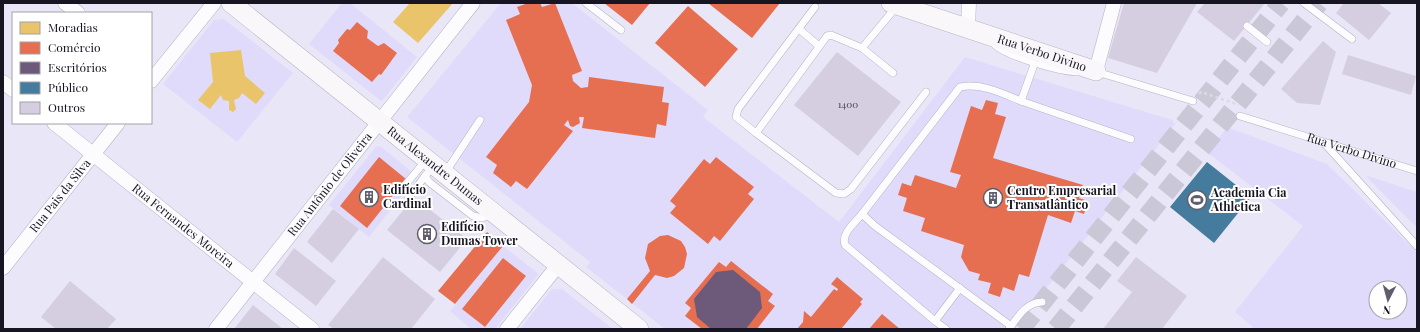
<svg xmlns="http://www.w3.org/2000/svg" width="1420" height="332" font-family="'Playfair Display',serif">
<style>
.built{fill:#e0dbfb;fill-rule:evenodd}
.homes{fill:#e9c46a}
.shops{fill:#e76f51}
.offices{fill:#6d597a}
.public{fill:#457b9d}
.building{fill:#d5cee0}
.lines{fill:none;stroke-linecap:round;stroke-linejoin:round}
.secondary-tunnel{stroke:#cac8d7;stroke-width:19;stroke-dasharray:19 10;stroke-linecap:butt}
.lane-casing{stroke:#b5b3c1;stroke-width:8}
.street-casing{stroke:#b5b3c1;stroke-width:15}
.secondary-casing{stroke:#b5b3c1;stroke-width:20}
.path{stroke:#dbdae0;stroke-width:2.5;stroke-dasharray:3 3;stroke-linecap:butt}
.lane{stroke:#fcfbfe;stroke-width:7}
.street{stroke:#fcfbfe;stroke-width:14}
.secondary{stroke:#faf7fa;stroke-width:19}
.labels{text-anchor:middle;stroke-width:4;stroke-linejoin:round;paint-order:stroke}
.number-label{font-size:10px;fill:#4a4654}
.street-label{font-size:12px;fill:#171522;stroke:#fff}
.poi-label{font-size:12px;font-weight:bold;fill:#171522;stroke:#fff;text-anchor:start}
</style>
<rect width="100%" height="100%" fill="#e9e7f7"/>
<g class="built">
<polygon points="342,3 350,3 417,57 383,100 381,101 309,44"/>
<polygon points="501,3 572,3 708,110 703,117 839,222 965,57 1172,120 1175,124 1015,329 665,329 586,267 590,262 407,117"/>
<polygon points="224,19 293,73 237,142 163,84 214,20"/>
<path d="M1227,127L1327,164L1417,252V329H1251L1253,327L1235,312L1303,226L1208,153ZM1376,288H1400V312H1376Z"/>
<polygon points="380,146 417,176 369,237 329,205 376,147"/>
<polygon points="1365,175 1417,192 1417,228"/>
<polygon points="503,246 539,274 495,329 471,329 450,311"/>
<polygon points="552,289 562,289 613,329 520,329"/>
</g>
<g class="homes">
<polygon points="410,3 453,3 418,43 393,22"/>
<polygon points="241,50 245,76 265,93 256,104 242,93 239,98 234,100 236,109 233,112 229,110 229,101 223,100 221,95 210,109 198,100 213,82 210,53"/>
</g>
<g class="shops">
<polygon points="528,3 540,3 542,7 555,3 582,71 572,75 573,81 581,88 588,87 589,77 664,87 662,102 669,103 666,126 657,124 655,138 582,128 584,117 579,117 580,123 573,127 570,126 568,120 564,125 573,131 527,189 516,181 511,187 493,173 497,165 486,157 529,102 532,85 506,20 520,14 517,7"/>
<polygon points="604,3 650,3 632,25"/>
<polygon points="708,3 780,3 752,38"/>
<polygon points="688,6 738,49 705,87 655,43"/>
<polygon points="357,22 368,31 367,38 378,46 384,43 397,53 381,75 379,74 372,82 333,51 339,43 338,40 347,29 350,30"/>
<polygon points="986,100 998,103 995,114 1006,117 993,158 1083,185 1079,198 1088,201 1084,214 1075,211 1071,223 1048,215 1029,277 1019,274 1014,291 1003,287 1000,297 988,293 991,283 978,280 980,274 969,271 961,257 964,245 921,231 925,218 903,211 907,198 898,195 902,183 911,186 915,175 956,188 961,175 950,172 971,106 982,110"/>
<polygon points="379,157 406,179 367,228 340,206"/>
<polygon points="716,157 754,187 748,194 754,199 720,241 714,236 708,244 670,213 676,206 670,201 704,159 710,164"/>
<polygon points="487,232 503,246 455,304 438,291"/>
<polygon points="668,235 681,241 685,247 687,254 684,268 674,276 667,278 655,275 632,304 627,299 650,271 645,258 648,244 660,236"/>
<polygon points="503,258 526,276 485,327 462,309"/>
<polygon points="731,261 773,294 768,301 775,306 757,329 702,329 685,316 691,308 685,303 719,262 726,267"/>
<polygon points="837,277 863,299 860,302 862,304 841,329 797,329 803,322 804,311 811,317 834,289 837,291 838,289 831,284"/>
<polygon points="882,314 900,329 869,329"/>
</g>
<polygon class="offices" points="733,270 760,292 762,308 746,329 711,329 697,317 694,299 716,272"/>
<polygon class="public" points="1207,162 1251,197 1214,243 1170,207"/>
<g class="building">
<polygon points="1124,3 1197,3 1157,73 1108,58"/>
<polygon points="1205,3 1265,3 1234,41 1197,12"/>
<polygon points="1344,3 1378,3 1391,13 1369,40 1336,13"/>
<polygon points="1323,41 1336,52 1320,105 1297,103 1281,89"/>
<polygon points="837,52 901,102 858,156 794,105"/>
<polygon points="1348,55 1416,76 1411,95 1342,74"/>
<polygon points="414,197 467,239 440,272 387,230"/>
<polygon points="333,209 359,229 332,263 307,242"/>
<polygon points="294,248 336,281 316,306 275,274"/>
<polygon points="383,257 435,299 411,329 334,329 328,325"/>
<polygon points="1136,257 1187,296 1162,329 1103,329 1132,292 1117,281"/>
<polygon points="70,281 116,319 107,329 56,329 41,317"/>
<polygon points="253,305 283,329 234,329"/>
</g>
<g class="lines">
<g class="secondary-tunnel">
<polyline points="1021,329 1281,3"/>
<polyline points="1056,329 1319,3"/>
</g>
<g class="lane-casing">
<g id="lane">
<polyline points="586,3 621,30"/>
<polyline points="1304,3 1352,39"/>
<polyline points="1247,26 1267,42"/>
<polyline points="799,29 819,46"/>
<path d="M995,45C1009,57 1058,71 1077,72"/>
<polyline points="862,48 831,35 827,36 756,133 836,193 844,194 851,189 926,92"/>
<polyline points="1035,62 1021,101 1131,139"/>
<polyline points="1097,72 1193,101"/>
<polyline points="893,73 862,48 897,6"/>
<path id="s1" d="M1240,116L1417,171"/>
<polyline points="756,133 736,117 738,109 815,7"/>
<polyline points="1325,144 1417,246"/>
<polyline points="434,165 425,176 429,182 473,216 482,218 492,214"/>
<polyline points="445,173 480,120"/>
<polyline points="406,184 427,159"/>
<polyline points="408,199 425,176"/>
<path d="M862,214C855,223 841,233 845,245L935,321"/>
<path d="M1011,326L875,226L862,214L960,87C982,83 1001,93 1021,101"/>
<polyline points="946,329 935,321 960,288"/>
<path d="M1009,329C1018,317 1025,303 1042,302"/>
</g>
</g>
<g class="street-casing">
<g id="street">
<polyline points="65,3 78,13"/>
<polyline points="968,28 969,3"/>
<polyline points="1096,71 1114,3"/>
<polyline points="151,81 214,3"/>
<polyline points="3,82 13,90"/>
<path id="s2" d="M54,123L312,329"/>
<path id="s3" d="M3,268L118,123"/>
<path id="s4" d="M216,329L473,3"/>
<polyline points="507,329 559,264"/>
</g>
</g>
<g class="secondary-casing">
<g id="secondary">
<path id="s5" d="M231,3L639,329"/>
<path id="s6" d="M891,3L1096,71"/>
</g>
</g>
<polyline class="path" points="1199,94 1201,92 1239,105"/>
<use href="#lane" class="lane"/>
<use href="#street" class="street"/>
<use href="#secondary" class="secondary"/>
</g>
<defs>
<g id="building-ring" transform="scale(1)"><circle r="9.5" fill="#fff" stroke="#605e6d" stroke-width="1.5"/><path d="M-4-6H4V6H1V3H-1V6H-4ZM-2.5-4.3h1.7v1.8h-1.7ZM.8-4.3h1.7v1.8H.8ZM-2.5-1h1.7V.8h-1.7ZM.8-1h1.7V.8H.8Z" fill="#605e6d"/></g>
<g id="stadium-ring" transform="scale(1)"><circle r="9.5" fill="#fff" stroke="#605e6d" stroke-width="1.5"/><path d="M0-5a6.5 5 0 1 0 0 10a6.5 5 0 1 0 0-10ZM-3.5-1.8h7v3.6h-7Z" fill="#605e6d"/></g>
</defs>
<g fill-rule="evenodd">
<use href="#building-ring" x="369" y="197"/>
<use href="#building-ring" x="993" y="198"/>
<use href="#stadium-ring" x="1197" y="200"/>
<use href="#building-ring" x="427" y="234"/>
</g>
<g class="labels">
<g class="number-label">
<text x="848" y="108">1400</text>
</g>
<g class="street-label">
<text dy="4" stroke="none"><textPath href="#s6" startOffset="159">Rua Verbo Divino</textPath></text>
<text dy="4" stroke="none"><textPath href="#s1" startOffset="117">Rua Verbo Divino</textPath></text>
<text dy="4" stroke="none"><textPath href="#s5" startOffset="261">Rua Alexandre Dumas</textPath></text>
<text dy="4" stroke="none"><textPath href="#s4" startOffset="184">Rua Antônio de Oliveira</textPath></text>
<text dy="4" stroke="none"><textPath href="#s3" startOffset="92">Rua Pais da Silva</textPath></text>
<text dy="4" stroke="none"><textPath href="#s2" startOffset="165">Rua Fernandes Moreira</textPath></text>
</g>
<g class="poi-label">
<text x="383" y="194">Edifício<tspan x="383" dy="14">Cardinal</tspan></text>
<text x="1007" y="195">Centro Empresarial<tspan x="1007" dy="14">Transatlântico</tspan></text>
<text x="1211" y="197">Academia Cia<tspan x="1211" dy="14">Athletica</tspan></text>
<text x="441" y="231">Edifício<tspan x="441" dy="14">Dumas Tower</tspan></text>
</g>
</g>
<rect width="1420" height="332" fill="none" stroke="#171522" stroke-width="8"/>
<rect x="12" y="12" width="140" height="112" fill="#ffffff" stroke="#a2a1a7"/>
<rect x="20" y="22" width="20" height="12" fill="#e9c46a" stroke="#a2a1a7"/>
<text x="48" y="32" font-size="12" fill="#171522">Moradias</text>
<rect x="20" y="42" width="20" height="12" fill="#e76f51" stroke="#a2a1a7"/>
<text x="48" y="52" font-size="12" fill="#171522">Comércio</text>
<rect x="20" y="62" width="20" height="12" fill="#6d597a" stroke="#a2a1a7"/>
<text x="48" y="72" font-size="12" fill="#171522">Escritórios</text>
<rect x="20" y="82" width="20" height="12" fill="#457b9d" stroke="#a2a1a7"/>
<text x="48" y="92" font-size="12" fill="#171522">Público</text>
<rect x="20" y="102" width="20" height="12" fill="#d5cee0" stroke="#a2a1a7"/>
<text x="48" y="112" font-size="12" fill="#171522">Outros</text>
<g transform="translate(1388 300) rotate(186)"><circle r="19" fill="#ffffff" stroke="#a2a1a7"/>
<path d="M0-3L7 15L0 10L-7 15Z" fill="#605e6d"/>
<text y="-6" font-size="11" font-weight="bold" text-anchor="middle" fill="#171522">N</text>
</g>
</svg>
